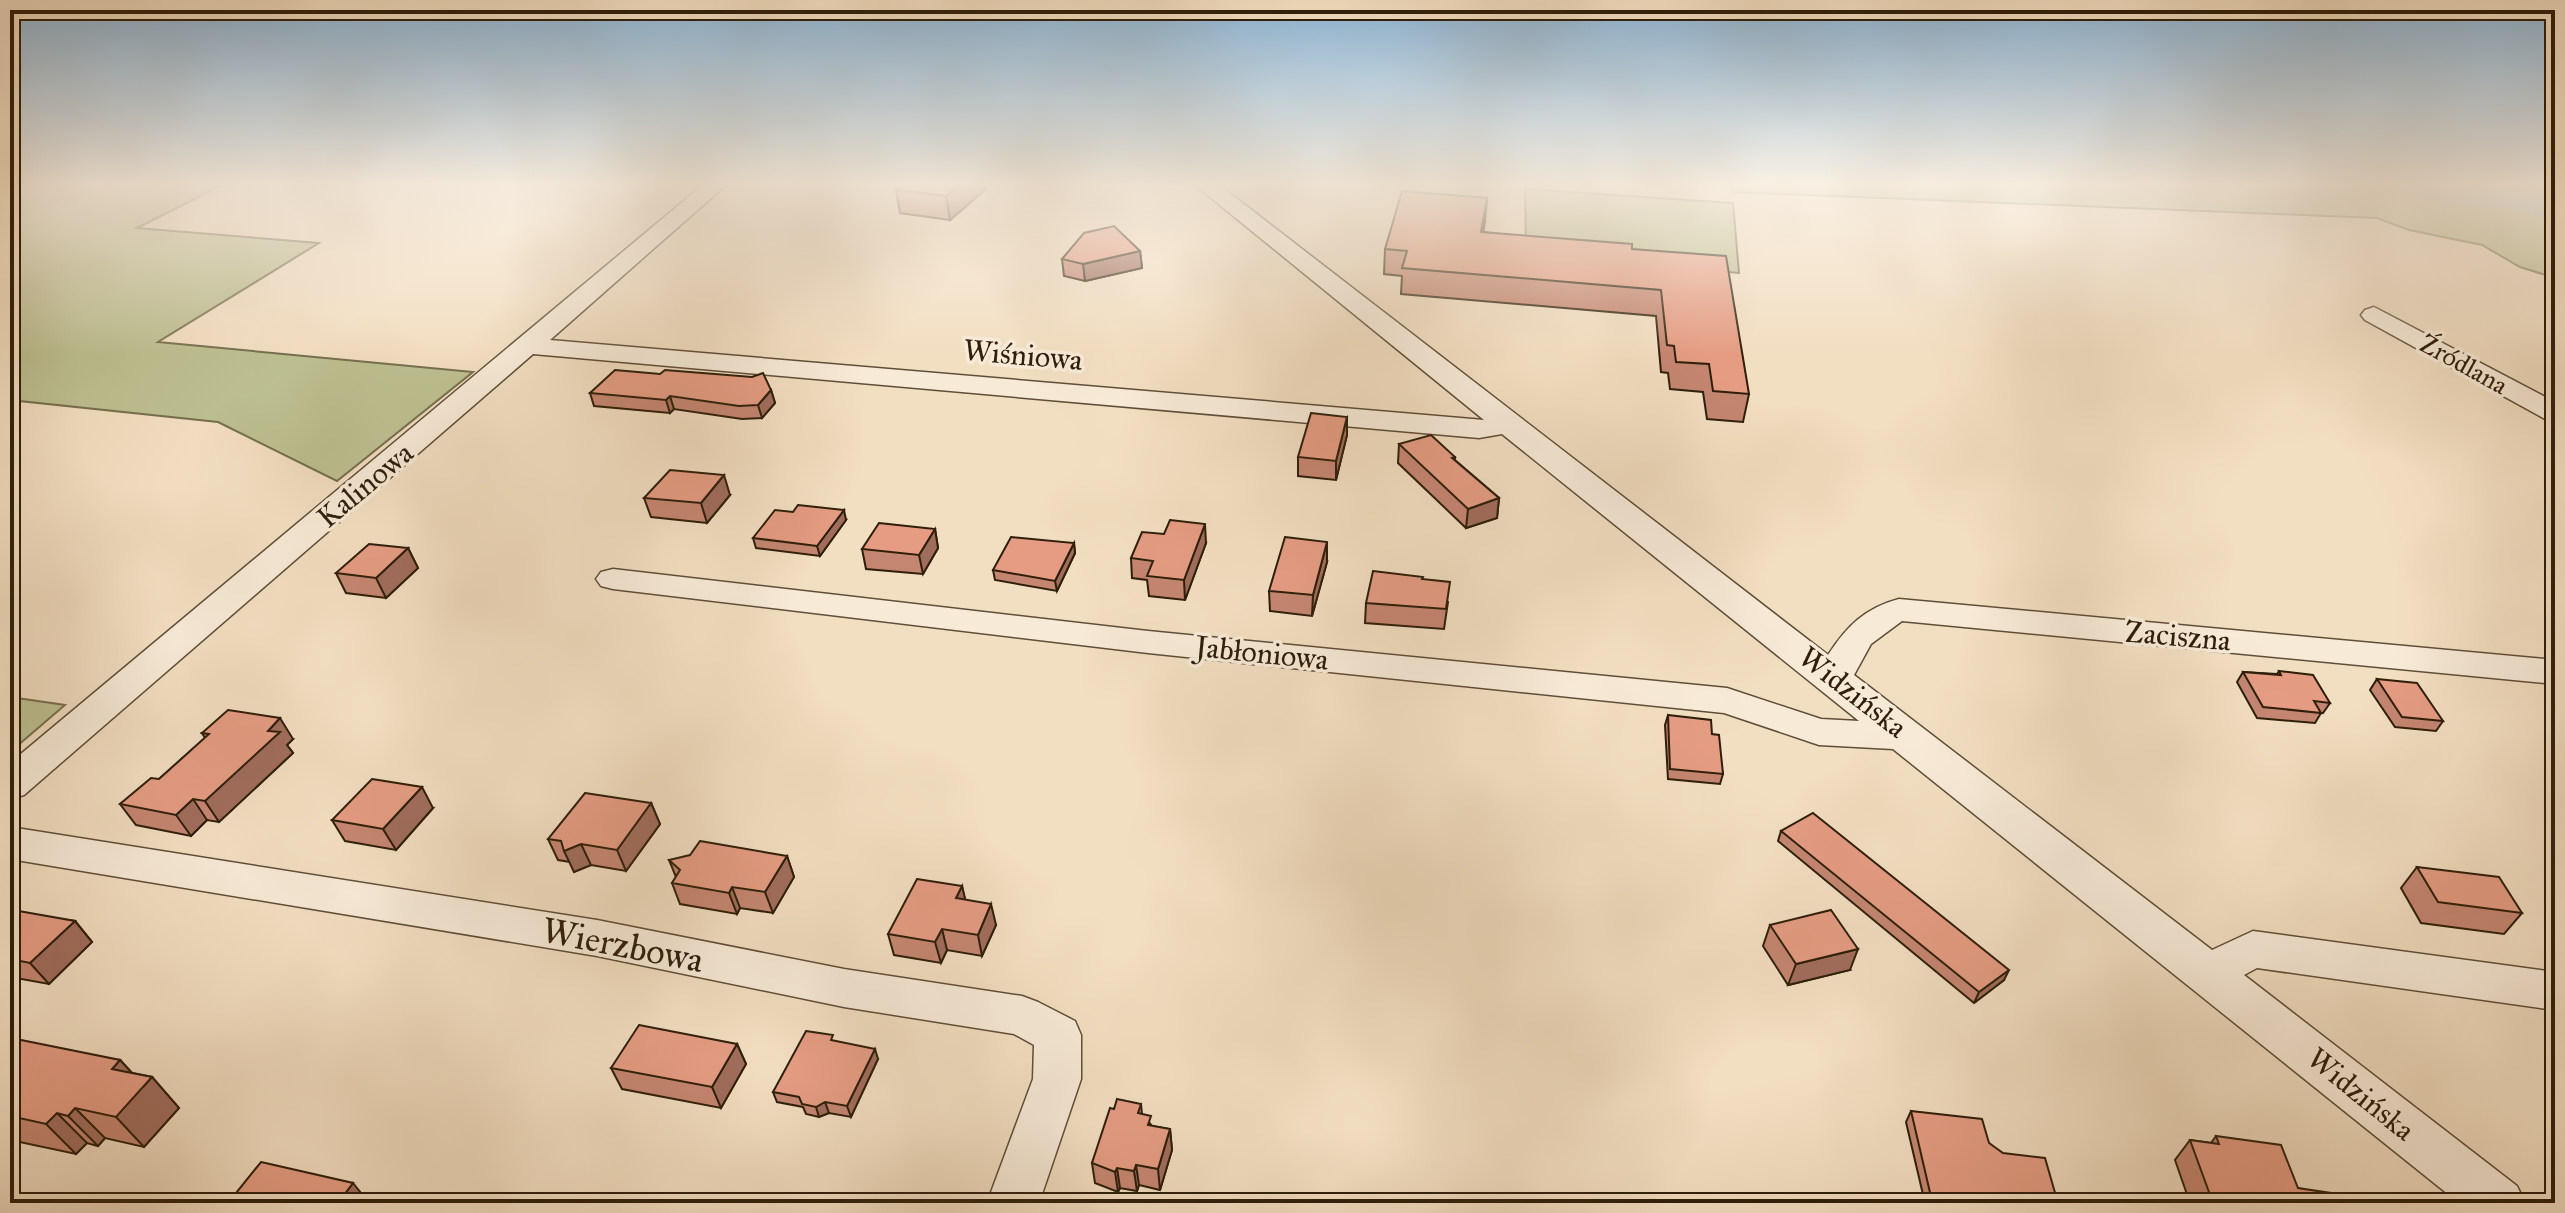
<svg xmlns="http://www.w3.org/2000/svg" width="2565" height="1213" font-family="'IM FELL Great Primer',serif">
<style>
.green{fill:#bdc091;stroke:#766f4e;stroke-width:2}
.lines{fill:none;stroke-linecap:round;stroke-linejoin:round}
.river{fill:#a2b9bf;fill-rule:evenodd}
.minor-casing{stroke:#5f4e38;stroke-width:3}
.minor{fill:#f7ead7;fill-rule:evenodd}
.wall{fill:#c58671;stroke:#2e1e0a;stroke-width:2}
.shaded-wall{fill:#a06d5c;stroke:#2e1e0a;stroke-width:2}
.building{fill:#e59c83;stroke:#2e1e0a;stroke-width:2}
.labels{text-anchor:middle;stroke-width:7;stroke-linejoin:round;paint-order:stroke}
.far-street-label{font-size:26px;fill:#2e1e0a;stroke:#f7ead7}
.street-label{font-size:30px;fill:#2e1e0a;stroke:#f7ead7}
.near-street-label{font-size:36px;fill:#2e1e0a;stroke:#f7ead7}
</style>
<rect width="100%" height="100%" fill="#f2dec1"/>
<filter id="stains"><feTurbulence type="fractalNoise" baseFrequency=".0025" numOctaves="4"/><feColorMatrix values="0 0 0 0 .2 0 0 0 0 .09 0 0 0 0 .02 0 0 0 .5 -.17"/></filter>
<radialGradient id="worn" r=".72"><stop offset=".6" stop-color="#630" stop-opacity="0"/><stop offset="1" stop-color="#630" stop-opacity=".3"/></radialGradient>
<g class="green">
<polygon points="10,184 224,184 137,228 319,243 158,342 473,372 337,481 218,422 10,400"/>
<polygon points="1730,184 2555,184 2555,278 2520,267 2482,245 2409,230 2377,218 1732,192"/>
<polygon points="1525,189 1733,203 1739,273 1526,255"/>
<polygon points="10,697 65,705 10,752"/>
</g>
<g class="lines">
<path class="river" d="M2401,184C2454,184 2505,184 2555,200V223C2541,219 2526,212 2512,209C2484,204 2419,210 2401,184Z"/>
<g class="minor-casing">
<g id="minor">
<path d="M704,184H727L550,340L1484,420L1194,184H1218L1828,655C1847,626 1865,608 1899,599L2555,660V684L1902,621L1871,644L1854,675L2212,950L2253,931L2555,972V1010L2257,968L2244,975L2517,1186L2525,1203H2459L1893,749L1819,745L1724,713L1148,653L613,589L601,586L596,579L601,572L613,569L1148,631L1727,688L1821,719L1859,721L1502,434L1479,438L533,354L24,795L10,799V763Z"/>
<polygon points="2374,307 2555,402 2555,421 2545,419 2365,320 2361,315 2365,310"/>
<polygon points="10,827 597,920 844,969 1022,996 1038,1002 1075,1021 1081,1035 1081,1079 1039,1203 987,1203 1033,1079 1034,1045 1014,1034 844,1007 597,956 10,859"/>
</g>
</g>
<use href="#minor" class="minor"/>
</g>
<g class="wall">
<polygon points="896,190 985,190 950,220 900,213"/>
<polygon points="1487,198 1483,232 1632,249 1749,394 1743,422 1707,419 1703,392 1670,389 1668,373 1661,372 1656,316 1401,294 1402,276 1384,274 1385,249"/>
<polygon points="1140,251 1142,268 1085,281 1064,276 1062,259"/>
<polygon points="771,390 775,403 762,418 742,419 674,409 670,413 594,406 590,393"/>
<polygon points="1347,417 1347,435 1336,480 1298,476 1298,457"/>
<polygon points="1399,444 1455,457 1455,460 1499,498 1497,518 1466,528 1398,463"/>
<polygon points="730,495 707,523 651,517 644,498"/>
<polygon points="846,520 820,556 756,548 753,538"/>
<polygon points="935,529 938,548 923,574 866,569 862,549"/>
<polygon points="1074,543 1075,553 1057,591 995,580 993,570"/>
<polygon points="1206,543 1185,600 1149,596 1147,580 1132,578 1131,558"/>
<polygon points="408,548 418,568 386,598 346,593 336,573"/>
<polygon points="1327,562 1312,616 1270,611 1269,591"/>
<polygon points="1422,579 1448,602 1444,629 1365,623 1366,603"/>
<polygon points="2279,671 2330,703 2323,713 2321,713 2315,723 2257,718 2237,682 2243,672 2277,674"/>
<polygon points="2377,679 2443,721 2436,731 2395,727 2370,690"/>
<polygon points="1668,715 1712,734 1723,774 1720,784 1668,779 1665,725"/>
<polygon points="202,733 293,739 287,745 293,753 219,822 207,820 191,836 136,825 120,804 159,779 205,738"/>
<polygon points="651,803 660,824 626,871 591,865 574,872 570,862 558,860 548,839"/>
<polygon points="433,808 396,850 345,841 332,820"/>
<polygon points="1781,831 2004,980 1974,1003 1778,841"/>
<polygon points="787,856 794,877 773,913 740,908 737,914 680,904 672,883 676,877 669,860"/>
<polygon points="2417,867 2522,913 2504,934 2421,923 2401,888"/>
<polygon points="962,886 965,900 996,925 982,956 947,950 941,963 894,955 888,934"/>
<polygon points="10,912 75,921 92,942 49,984 10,977"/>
<polygon points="1770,925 1850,970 1788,985 1763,946"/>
<polygon points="835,1041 878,1059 851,1117 829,1113 819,1117 806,1114 803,1107 777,1102 773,1092"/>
<polygon points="737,1044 746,1064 721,1108 622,1089 611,1068"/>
<polygon points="10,1049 120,1060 132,1073 152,1077 179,1108 144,1147 105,1138 98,1146 87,1143 76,1154 10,1140"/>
<polygon points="1141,1104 1142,1114 1152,1126 1170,1129 1172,1150 1160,1190 1139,1185 1137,1191 1120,1188 1118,1192 1095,1183 1092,1163 1114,1109"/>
<polygon points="1911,1111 1989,1143 2058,1203 1925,1203 1906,1122"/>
<polygon points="2216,1136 2298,1188 2347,1203 2190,1203 2175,1160 2190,1140 2211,1143"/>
</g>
<g class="shaded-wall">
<polygon points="961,184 985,184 985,190 950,220 946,196"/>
<polygon points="1487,198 1485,222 1479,257 1481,232"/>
<polygon points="1140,251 1142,268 1085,281 1083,264"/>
<polygon points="771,390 775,403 762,418 758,405"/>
<polygon points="670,396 674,409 670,413 666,400"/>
<polygon points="1347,417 1347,435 1336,480 1336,461"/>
<polygon points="724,475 730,495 707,523 701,503"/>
<polygon points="1499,498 1497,518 1466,528 1468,509"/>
<polygon points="844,510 846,520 820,556 817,546"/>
<polygon points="1205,524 1206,543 1185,600 1184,580"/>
<polygon points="935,529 938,548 923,574 919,555"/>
<polygon points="1327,542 1327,562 1312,616 1313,595"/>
<polygon points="1074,543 1075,553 1057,591 1055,581"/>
<polygon points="408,548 418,568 386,598 376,578"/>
<polygon points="280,718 293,739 287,745 293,753 219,822 205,801 268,731"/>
<polygon points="422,787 433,808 396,850 383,829"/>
<polygon points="193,799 207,820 191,836 176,815"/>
<polygon points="651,803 660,824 626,871 617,850"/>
<polygon points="581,844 591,865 574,872 564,851"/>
<polygon points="787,856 794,877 773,913 765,892"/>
<polygon points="962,886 967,907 956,898"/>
<polygon points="732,887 740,908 737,914 729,893"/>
<polygon points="991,904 996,925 982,956 978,935"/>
<polygon points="75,921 92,942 49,984 30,963"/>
<polygon points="942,929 947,950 941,963 935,942"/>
<polygon points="1858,949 1850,970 1788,985 1796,964"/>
<polygon points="2009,970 2004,980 1974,1003 1979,992"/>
<polygon points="737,1044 746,1064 721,1108 712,1087"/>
<polygon points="875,1049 878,1059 851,1117 847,1106"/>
<polygon points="120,1060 144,1086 152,1077 179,1108 144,1147 116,1117 112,1069"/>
<polygon points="825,1102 829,1113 819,1117 816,1107"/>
<polygon points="75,1108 105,1138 98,1146 68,1116"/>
<polygon points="57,1113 87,1143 76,1154 46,1124"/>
<polygon points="1170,1129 1172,1150 1160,1190 1158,1169"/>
<polygon points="1136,1165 1139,1185 1137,1191 1134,1171"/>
<polygon points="1117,1168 1120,1188 1118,1192 1115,1172"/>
<polygon points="353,1183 369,1203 338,1203"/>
</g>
<g class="building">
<polygon points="903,184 961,184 946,196 896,190"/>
<polygon points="1402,191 1487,198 1481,232 1632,244 1632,249 1726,256 1749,394 1713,391 1709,364 1676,362 1674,346 1667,345 1661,290 1402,268 1407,251 1385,249"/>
<polygon points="1114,226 1140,251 1083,264 1062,259 1084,233"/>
<polygon points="615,370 660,374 665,370 752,377 763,373 771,390 758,405 739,406 670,396 666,400 590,393"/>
<polygon points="1311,413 1347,417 1336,461 1298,457"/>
<polygon points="1431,435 1455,457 1452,458 1499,498 1468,509 1399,444"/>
<polygon points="670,470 724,475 701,503 644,498"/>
<polygon points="798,505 844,510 817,546 753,538 775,510 793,512"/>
<polygon points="1170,520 1205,524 1184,580 1147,576 1153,561 1131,558 1142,532 1164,534"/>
<polygon points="879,523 935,529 919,555 862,549"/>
<polygon points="1011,537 1074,543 1055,581 993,570"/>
<polygon points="1285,537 1327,542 1313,595 1269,591"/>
<polygon points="369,544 408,548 376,578 336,573"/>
<polygon points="1373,571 1423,577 1422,579 1450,582 1446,609 1366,603"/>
<polygon points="2279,671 2313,675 2330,703 2314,701 2321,713 2263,707 2243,672 2281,675"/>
<polygon points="2377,679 2417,683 2443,721 2402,717"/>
<polygon points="228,710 280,718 268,731 280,732 205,801 193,799 176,815 120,804 151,778 159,779 209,734 202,733"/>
<polygon points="1668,715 1711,720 1712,734 1719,735 1723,774 1670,769"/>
<polygon points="372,779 422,787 383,829 332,820"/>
<polygon points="585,793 651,803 617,850 581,844 564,851 561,841 548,839"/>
<polygon points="1813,813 2009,970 1979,992 1781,831"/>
<polygon points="700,841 787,856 765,892 732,887 729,893 672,883 680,870 669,860 690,855"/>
<polygon points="2417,867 2499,877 2522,913 2438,902"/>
<polygon points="917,879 962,886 956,898 991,904 978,935 942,929 935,942 888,934"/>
<polygon points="13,910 75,921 30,963 10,959 10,912"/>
<polygon points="1831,910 1858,949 1796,964 1770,925"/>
<polygon points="639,1025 737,1044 712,1087 611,1068"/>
<polygon points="806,1031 833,1035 831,1040 875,1049 847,1106 825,1102 816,1107 802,1104 799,1097 773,1092"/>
<polygon points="21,1040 120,1060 112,1069 152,1077 116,1117 75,1108 68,1116 57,1113 46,1124 10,1116 10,1049"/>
<polygon points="1117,1099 1141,1104 1138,1113 1151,1116 1148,1125 1170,1129 1158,1169 1136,1165 1134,1171 1117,1168 1115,1172 1092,1163 1110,1108 1114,1109"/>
<polygon points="1911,1111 1982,1119 1989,1143 2003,1153 2045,1158 2058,1203 2004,1197 2006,1203 1948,1203 1932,1201"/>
<polygon points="2216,1136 2281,1145 2298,1188 2344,1195 2347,1203 2213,1203 2190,1140 2219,1144"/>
<polygon points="261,1162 353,1183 338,1203 228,1203"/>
</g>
<linearGradient id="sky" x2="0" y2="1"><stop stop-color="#8cb6d8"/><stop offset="0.52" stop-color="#f9f0e3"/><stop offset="1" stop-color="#f9f0e3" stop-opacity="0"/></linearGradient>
<rect width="2565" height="354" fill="url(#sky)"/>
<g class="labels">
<g class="far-street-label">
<text transform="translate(2464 364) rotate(29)" y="9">Źródlana</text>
</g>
<g class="street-label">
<text transform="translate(1023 355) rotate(5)" y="10">Wiśniowa</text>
<text transform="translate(365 485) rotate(-40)" y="10">Kalinowa</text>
<text transform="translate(2178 636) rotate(5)" y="10">Zaciszna</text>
<text transform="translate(1262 653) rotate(6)" y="10">Jabłoniowa</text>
<text transform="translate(1853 692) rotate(38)" y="10">Widzińska</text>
<text transform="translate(2361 1094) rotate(39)" y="10">Widzińska</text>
</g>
<g class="near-street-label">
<text transform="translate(623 944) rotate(11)" y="13">Wierzbowa</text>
</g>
</g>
<rect width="2565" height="1213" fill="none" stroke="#f2dec1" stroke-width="40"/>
<rect x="12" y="12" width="2541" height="1189" fill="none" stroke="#2e1e0a" stroke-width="4"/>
<rect x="20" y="20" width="2525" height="1173" fill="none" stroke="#2e1e0a" stroke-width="2"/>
<rect width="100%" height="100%" filter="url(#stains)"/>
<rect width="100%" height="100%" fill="url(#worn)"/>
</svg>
